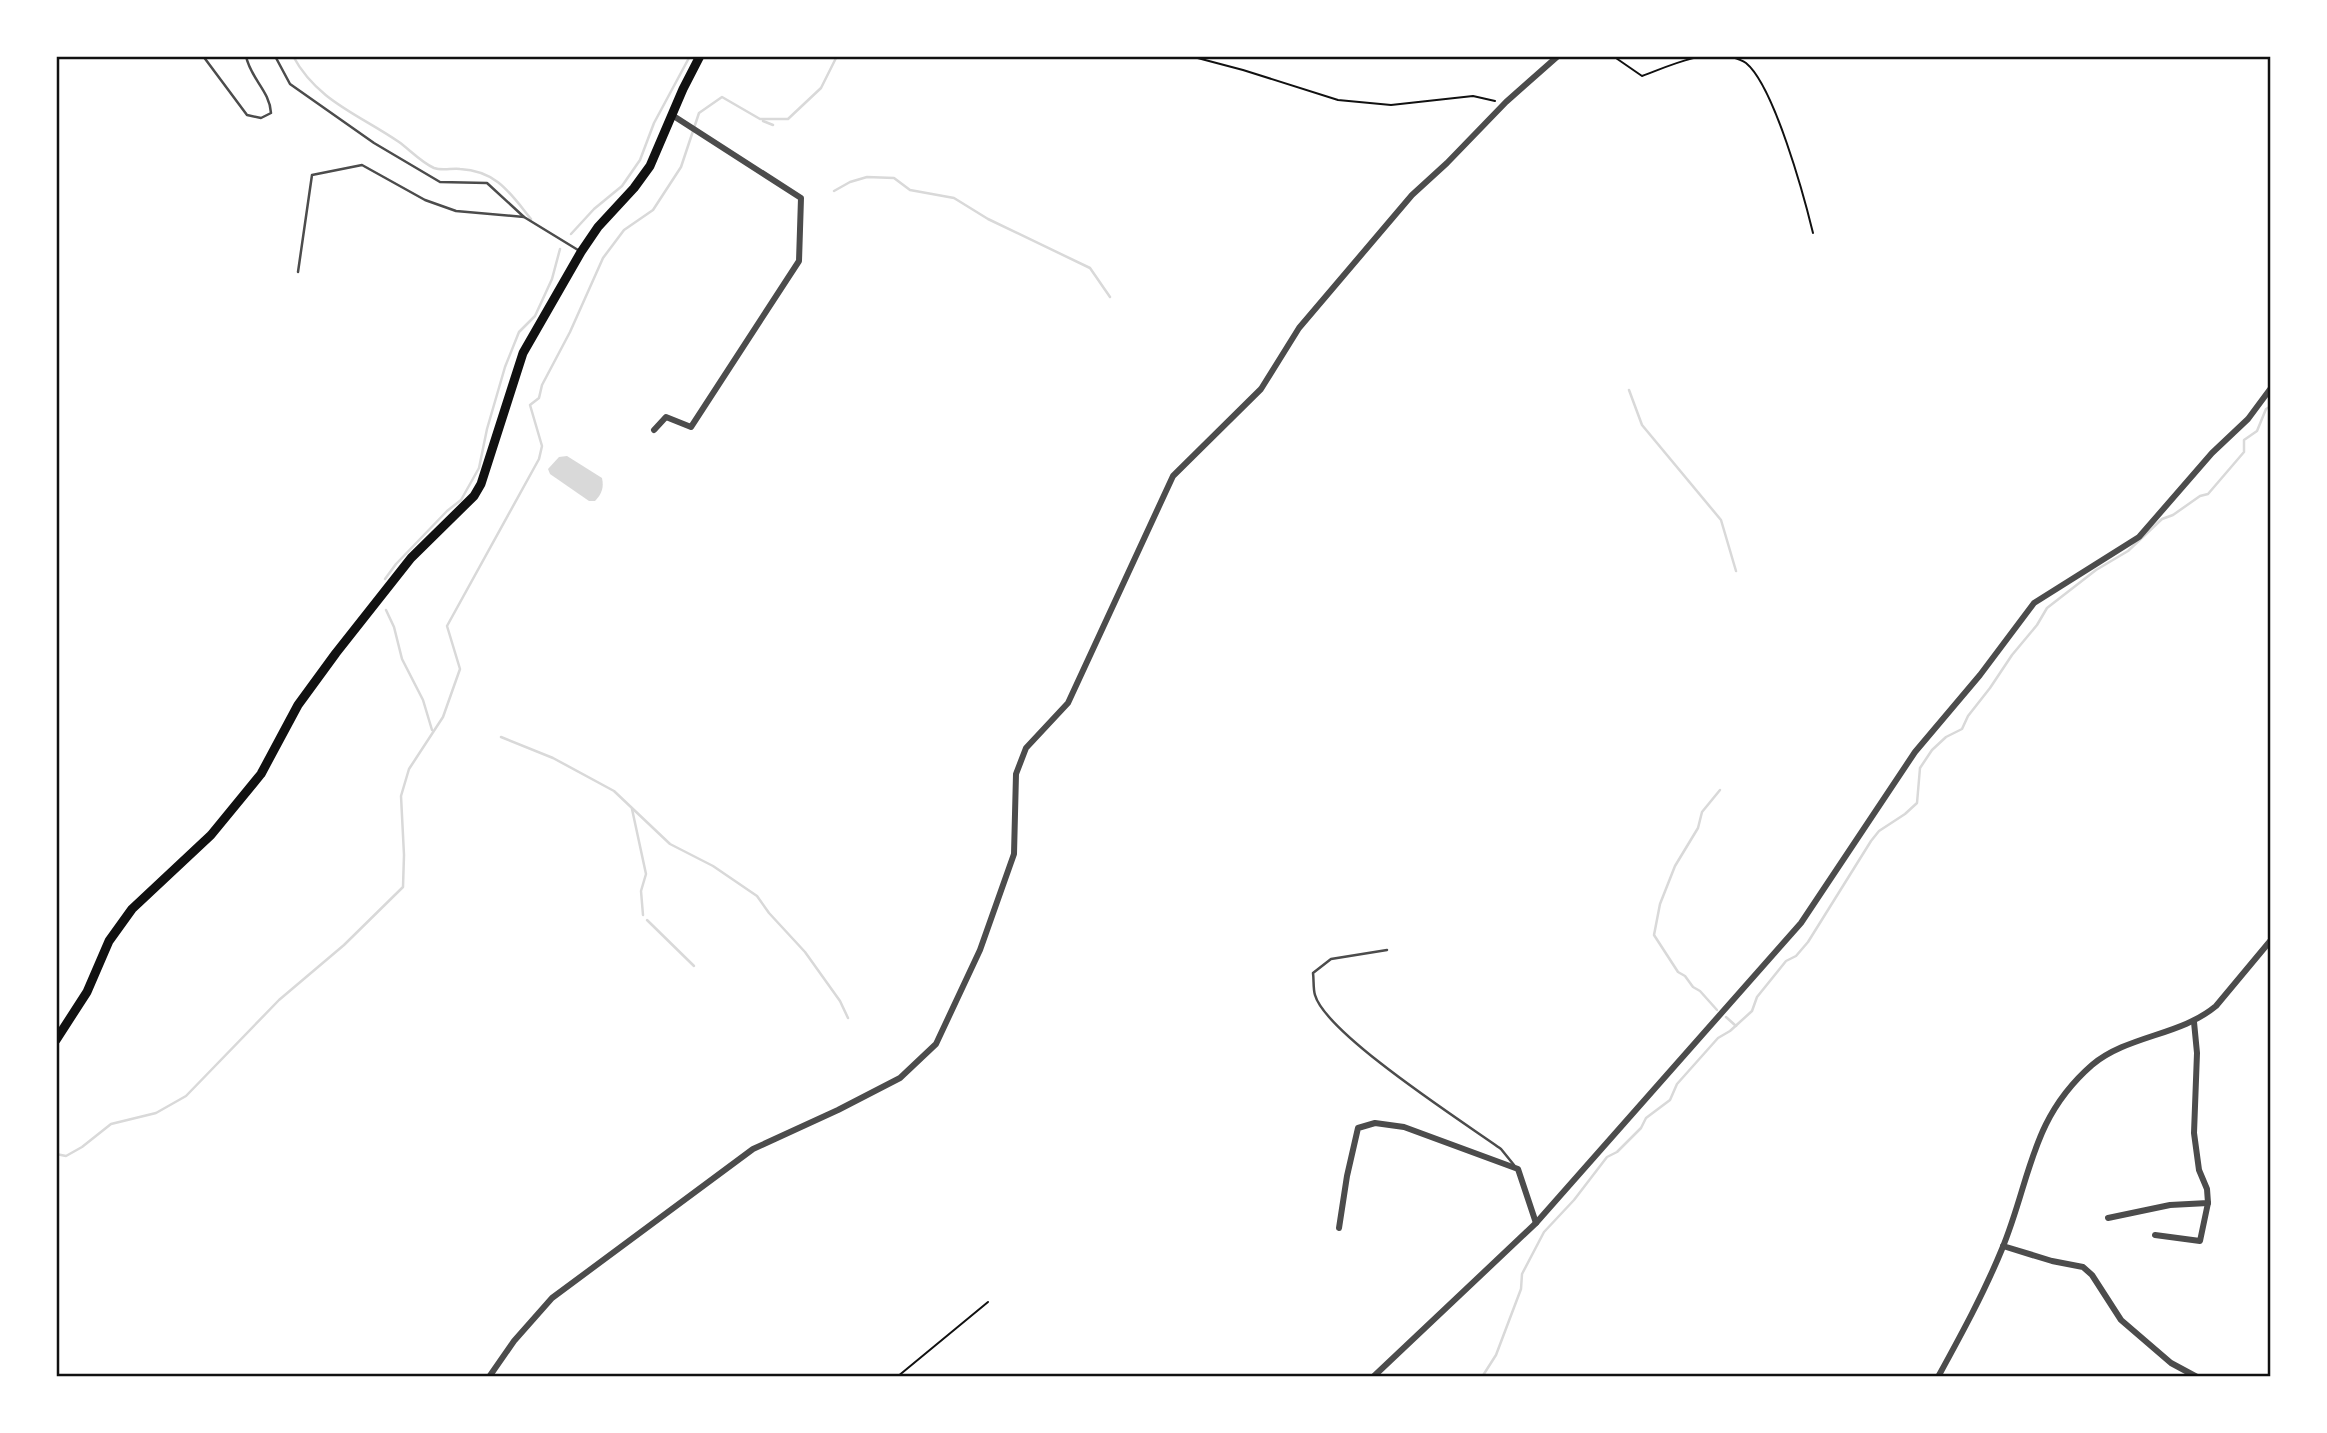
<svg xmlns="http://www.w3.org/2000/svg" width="2327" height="1433" font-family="'DejaVu Sans',sans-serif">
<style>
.water{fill:#d9d9d9}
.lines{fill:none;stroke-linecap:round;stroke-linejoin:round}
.stream{stroke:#d9d9d9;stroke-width:2.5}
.path{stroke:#111;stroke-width:2}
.service{stroke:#4c4c4c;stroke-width:2.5}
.minor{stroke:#4c4c4c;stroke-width:6}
.secondary{stroke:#111;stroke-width:9}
.neatline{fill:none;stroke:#111;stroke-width:2.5}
</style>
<rect width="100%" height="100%" fill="#fff"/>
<path class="water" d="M567,456L602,478C604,487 602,494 595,501H589L550,474L548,469L559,457Z"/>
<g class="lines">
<g class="stream">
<path d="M293,56C317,101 360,115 399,142C410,150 421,162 434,168C442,171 452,168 460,169C497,171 510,193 531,219"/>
<polyline points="763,121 773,125"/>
<polyline points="834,191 850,182 867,177 894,178 910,190 954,198 988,219 1090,268 1110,297"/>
<polyline points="571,234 594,209 622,186 640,160 654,123 690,56"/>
<polyline points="1629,390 1642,425 1721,520 1736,571"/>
<polyline points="385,579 396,564 447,511 461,500 479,468 487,429 505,367 519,332 535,316 552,279 560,249"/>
<polyline points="386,610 394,627 402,659 423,700 432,730"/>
<polyline points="501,737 553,758 614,791 670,844 713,866 757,896 769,913 805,952 840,1001 848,1018"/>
<polyline points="632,809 646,874 641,891 643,915"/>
<polyline points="647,920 694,966"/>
<polyline points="1717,1010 1700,991 1693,987 1685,976 1678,972 1654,935 1660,904 1675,866 1698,828 1702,812 1720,790"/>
<polyline points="1726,1017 1736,1026"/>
<polyline points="56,1154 66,1156 82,1147 111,1124 156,1113 186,1096 279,1000 344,945 403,887 404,855 401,796 409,769 443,717 460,669 447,626 539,459 542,446 530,405 539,398 542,385 570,332 603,258 624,230 653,210 681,167 699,113 722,97 760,119 788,119 821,88 837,56"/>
<polyline points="1482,1377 1496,1355 1521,1289 1522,1274 1544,1232 1574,1200 1607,1157 1617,1152 1641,1128 1646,1118 1670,1100 1677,1084 1718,1038 1730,1031 1752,1011 1757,997 1786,961 1796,956 1808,942 1871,841 1879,831 1905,814 1917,803 1920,768 1932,750 1946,737 1962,729 1968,716 1990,688 2012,655 2037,625 2047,608 2096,570 2128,551 2162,519 2173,515 2200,496 2208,494 2244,452 2244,440 2257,431 2266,409 2271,406"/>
</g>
<g class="path">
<polyline points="1190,56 1243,70 1338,100 1391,105 1473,96 1495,101"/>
<path d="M1613,56L1642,76C1669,66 1702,50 1731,57C1735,58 1742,60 1746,63C1774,86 1804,196 1813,233"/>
<polyline points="897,1377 988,1302"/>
</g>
<g class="service">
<path d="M203,56L247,115L261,118L271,113C270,91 250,78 246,56"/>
<polyline points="275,56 290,84 374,143 440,182 487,183 524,217 578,250"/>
<polyline points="298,272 312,175 362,165 425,200 456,211 524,217"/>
<path d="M1387,950L1331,959L1313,973C1314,980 1313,989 1315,995C1326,1034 1463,1122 1501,1149L1514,1165"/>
</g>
<g class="minor">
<polyline points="654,430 666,417 691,427 799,261 801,198 672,115"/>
<polyline points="2108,1218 2170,1205 2208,1203 2207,1189 2199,1170 2194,1133 2197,1053 2194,1022"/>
<polyline points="1339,1228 1347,1176 1358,1128 1375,1123 1404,1127 1518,1169 1536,1223"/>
<polyline points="2155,1235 2200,1241 2208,1203"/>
<polyline points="2003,1246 2052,1261 2083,1267 2092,1275 2121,1320 2171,1363 2197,1377"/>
<polyline points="489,1377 514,1341 552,1298 753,1149 838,1110 900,1078 936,1044 980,950 1014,854 1016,774 1026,748 1068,703 1173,476 1261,389 1299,328 1412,195 1447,163 1506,102 1558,56"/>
<polyline points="1373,1377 1536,1223 1801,923 1915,752 1980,675 2034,603 2139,537 2212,453 2248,419 2271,388"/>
<path d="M1938,1377C1961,1335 1984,1293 2002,1249C2031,1179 2030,1119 2092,1065C2128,1035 2180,1036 2216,1006L2271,940"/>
</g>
<polyline class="secondary" points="56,1040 87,992 109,941 132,909 211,835 261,774 298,705 336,653 411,558 474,496 481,484 523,353 581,252 598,227 634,188 650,166 683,89 700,56"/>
</g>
<rect width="2327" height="1433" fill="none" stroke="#ffffff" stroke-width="116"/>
<rect x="58" y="58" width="2211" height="1317" class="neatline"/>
</svg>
